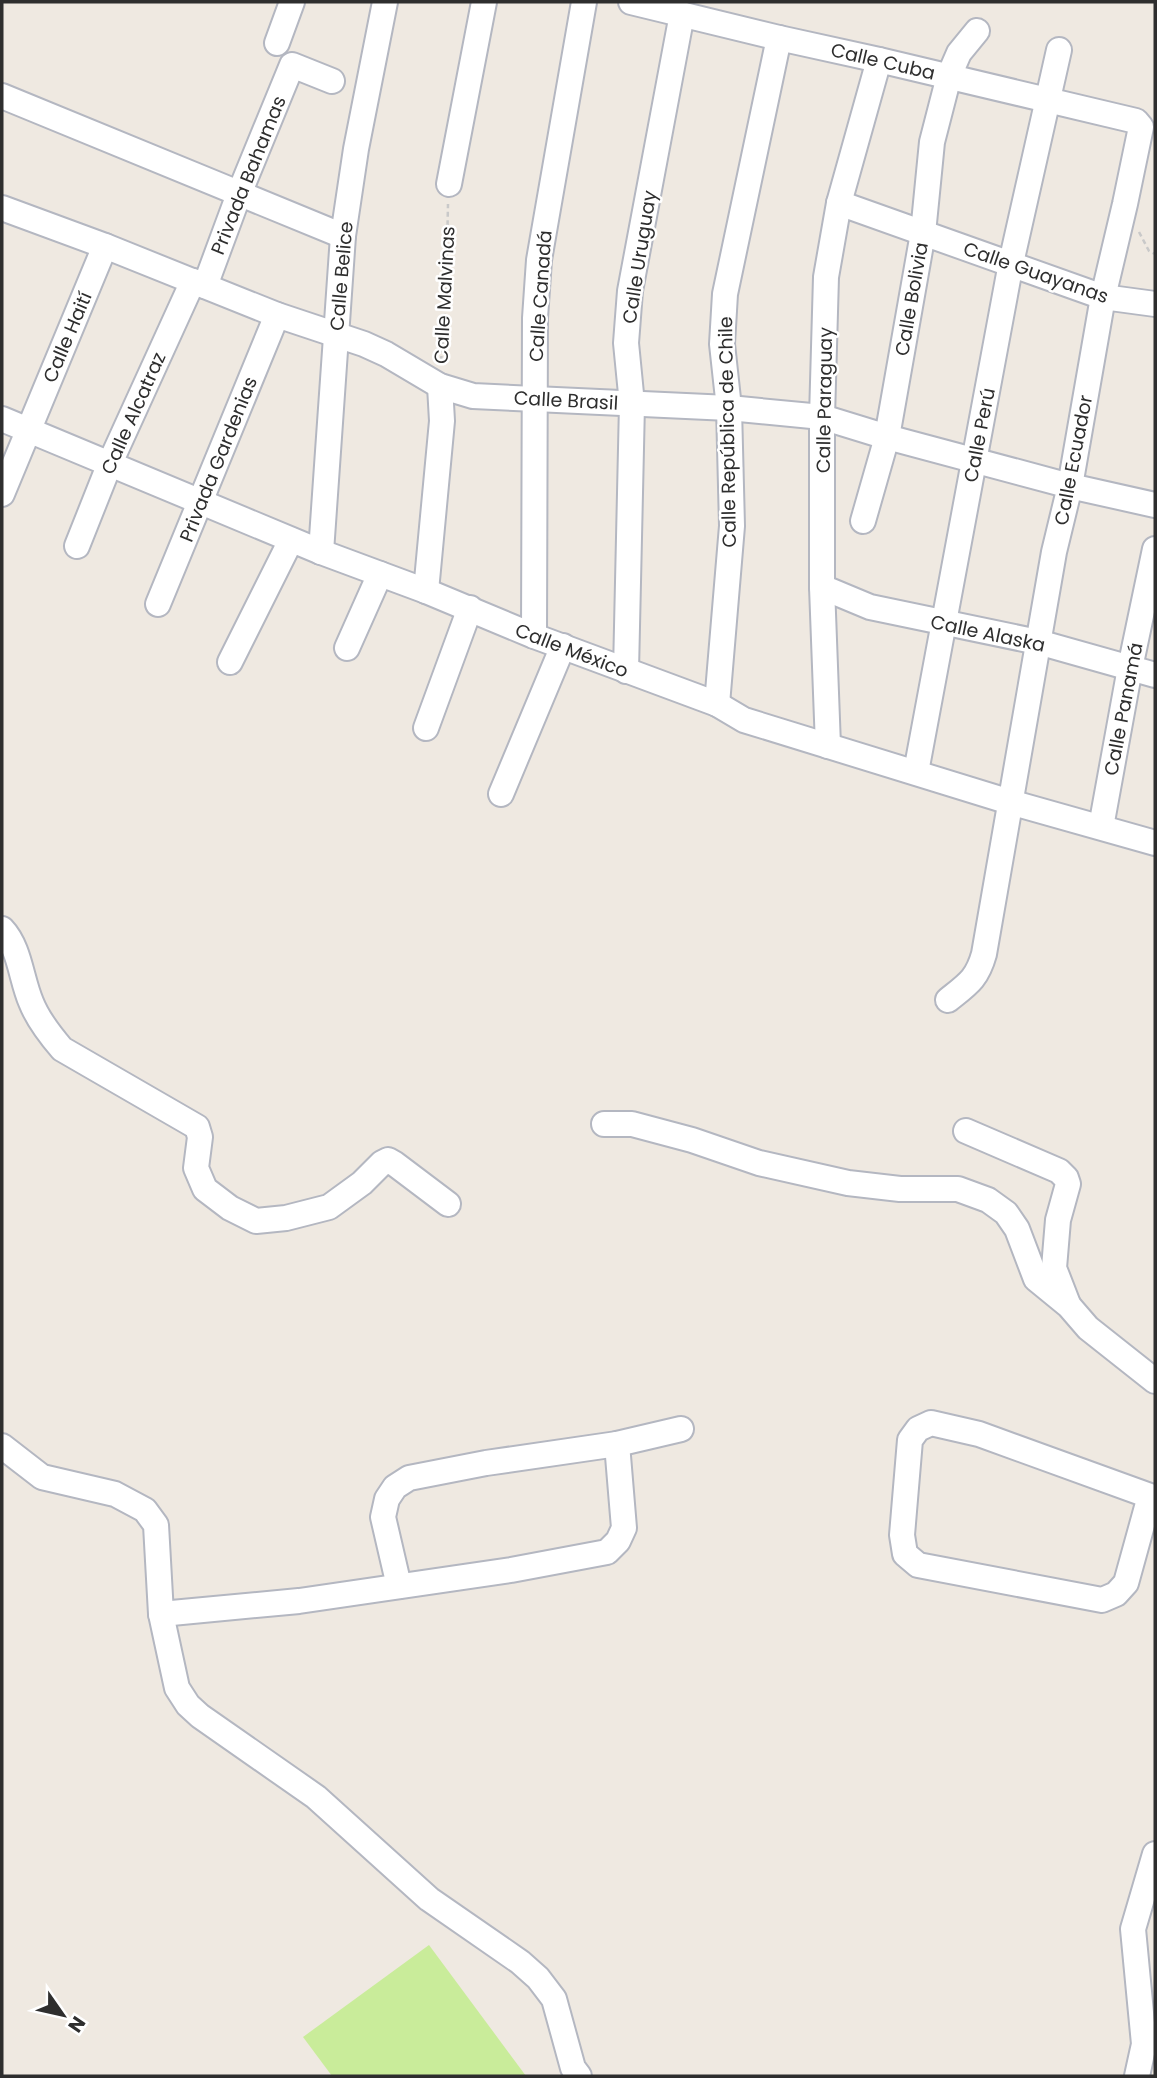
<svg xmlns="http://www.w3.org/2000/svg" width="1157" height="2078" font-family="Poppins,sans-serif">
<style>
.pitch{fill:#c9ec9a}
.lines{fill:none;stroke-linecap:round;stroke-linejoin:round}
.minor-casing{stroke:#b4b7c1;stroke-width:28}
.path{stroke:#c9c9c9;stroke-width:2.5;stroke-dasharray:5 3.5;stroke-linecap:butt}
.minor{stroke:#fff;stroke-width:24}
.labels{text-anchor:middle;stroke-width:5;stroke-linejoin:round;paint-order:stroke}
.street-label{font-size:19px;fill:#2e2e2e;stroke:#fff}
</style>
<rect width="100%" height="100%" fill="#efe9e1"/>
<polygon class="pitch" points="429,1945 526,2076 332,2076 303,2037"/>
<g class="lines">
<g class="minor-casing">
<g id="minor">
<path d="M631,2L779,38L879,60L1136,121L1141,127L1125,204L1103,297L1070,486L1054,552L984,954C977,979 968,984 948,1000"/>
<polyline points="277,43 292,2"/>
<polyline points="2,96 343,236"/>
<polyline points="449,184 484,2"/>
<polyline points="839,203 1103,297 1155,304"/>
<polyline points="2,208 105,246 277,315 364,344 386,354 440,386 473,396 729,408 822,417 887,437 1070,486 1155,505"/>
<polyline points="205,286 239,194 292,65 332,81"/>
<polyline points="2,419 321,552 426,591 534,636 717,704 744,720 1010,802 1155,843"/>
<polyline points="2,494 105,246"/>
<polyline points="863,521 887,437 923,233 932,142 949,76 959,53 977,31"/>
<polyline points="77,546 110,463 193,281"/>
<polyline points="321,552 343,236 356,149 385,2"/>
<polyline points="822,587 870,607 1038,642 1155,675"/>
<polyline points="426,591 442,421 440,386"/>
<polyline points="158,604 277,315"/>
<polyline points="534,636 535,318 539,260 584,2"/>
<polyline points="347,648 380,574"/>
<polyline points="230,662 291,540"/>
<polyline points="626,671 632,404 626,343 630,291 682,14"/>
<polyline points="717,704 732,526 729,408 722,344 725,294 779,38"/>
<polyline points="426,728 470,608"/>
<polyline points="828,746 822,587 822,417 826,277 839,203 879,60"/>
<polyline points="916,772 1011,263 1059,50"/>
<polyline points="501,794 563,646"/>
<polyline points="1101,827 1130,668 1155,549"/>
<path d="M2,929C20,948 21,979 31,1002C38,1020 50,1035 62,1049L197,1127L200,1137L196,1168L205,1189L230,1208L256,1221L286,1218L329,1207L362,1183L382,1163L388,1160L395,1164L448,1204"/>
<polyline points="604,1124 632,1124 692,1140 759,1163 848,1183 900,1189 958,1189 988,1200 1006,1213 1017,1229 1036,1279 1069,1306 1088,1328 1155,1381"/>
<polyline points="966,1131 1059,1171 1066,1178 1068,1184 1058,1220 1054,1268 1068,1304"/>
<polyline points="2,1446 42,1477 115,1494 145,1510 156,1525 161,1614 177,1688 188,1705 200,1716 316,1797 429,1899 520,1962 538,1978 554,1999 573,2068 579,2076"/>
<polyline points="1150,1496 1126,1583 1116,1594 1102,1600 918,1565 905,1554 902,1535 910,1440 918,1429 931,1423 979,1434 1150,1496 1155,1498"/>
<polyline points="399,1586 383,1517 387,1499 395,1487 409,1478 486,1463 617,1444 681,1429"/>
<polyline points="161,1614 299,1601 511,1570 607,1552 618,1541 624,1528 617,1444"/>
<polyline points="1137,2076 1144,2044 1133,1929 1155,1854"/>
</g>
</g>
<g class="path">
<polyline points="1139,232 1149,251 1155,254"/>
<polyline points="441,361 446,299 448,204"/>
</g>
<use href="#minor" class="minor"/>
</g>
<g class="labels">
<g class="street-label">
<text transform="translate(883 61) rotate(13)" y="7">Calle Cuba</text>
<text transform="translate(248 175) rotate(-68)" y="7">Privada Bahamas</text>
<text transform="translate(639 257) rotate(-81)" y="7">Calle Uruguay</text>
<text transform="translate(1036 272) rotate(19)" y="7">Calle Guayanas</text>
<text transform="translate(341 276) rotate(-85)" y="7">Calle Belice</text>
<text transform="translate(444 295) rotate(-87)" y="7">Calle Malvinas</text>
<text transform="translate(540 296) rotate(-86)" y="7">Calle Canadá</text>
<text transform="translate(911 299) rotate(-80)" y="7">Calle Bolivia</text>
<text transform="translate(67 337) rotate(-67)" y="7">Calle Haití</text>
<text transform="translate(566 400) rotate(3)" y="7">Calle Brasil</text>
<text transform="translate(824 400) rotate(-89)" y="7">Calle Paraguay</text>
<text transform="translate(133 413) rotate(-66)" y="7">Calle Alcatraz</text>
<text transform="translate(727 432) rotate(-91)" y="7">Calle República de Chile</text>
<text transform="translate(979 435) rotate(-79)" y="7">Calle Perú</text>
<text transform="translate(218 459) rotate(-68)" y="7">Privada Gardenias</text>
<text transform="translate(1073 460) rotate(-79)" y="7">Calle Ecuador</text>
<text transform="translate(988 633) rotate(12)" y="7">Calle Alaska</text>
<text transform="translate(572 650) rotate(21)" y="7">Calle México</text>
<text transform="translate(1123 709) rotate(-79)" y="7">Calle Panamá</text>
</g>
</g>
<rect width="1157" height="2078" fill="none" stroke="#2e2e2e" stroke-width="7"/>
<g transform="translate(63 2015) rotate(124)" stroke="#ffffff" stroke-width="5" paint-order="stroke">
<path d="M0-5L12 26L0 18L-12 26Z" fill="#2e2e2e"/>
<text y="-10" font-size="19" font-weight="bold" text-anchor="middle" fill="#2e2e2e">N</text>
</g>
</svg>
